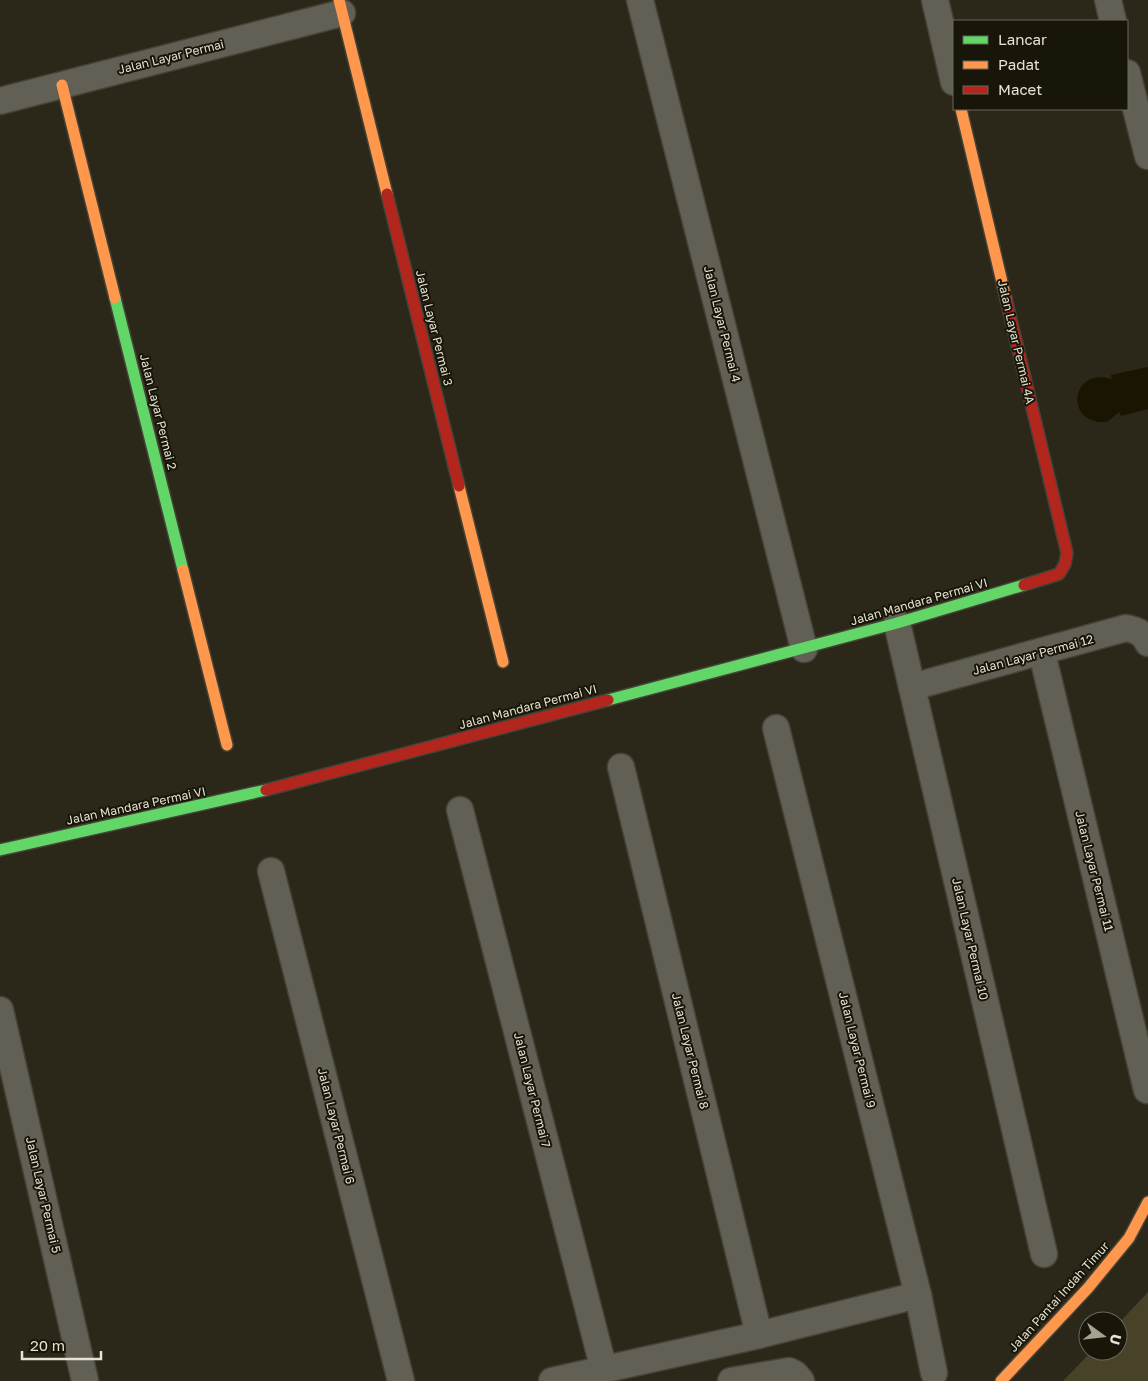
<svg xmlns="http://www.w3.org/2000/svg" width="1148" height="1381" font-family="'Golos Text',sans-serif">
<style>
.green{fill:#484229}
.water{fill:#1a1402}
.lines{fill:none;stroke-linecap:round;stroke-linejoin:round}
.street-casing{stroke:#454337;stroke-width:29}
.fast-casing{stroke:#454337;stroke-width:14}
.slow-casing{stroke:#454337;stroke-width:14}
.jam-casing{stroke:#454337;stroke-width:14}
.street{stroke:#626055;stroke-width:26}
.fast{stroke:#63d668;stroke-width:11}
.slow{stroke:#ff974d;stroke-width:11}
.jam{stroke:#b3261e;stroke-width:11}
.labels{text-anchor:middle;stroke-width:4;stroke-linejoin:round;paint-order:stroke}
.street-label{font-size:12px;fill:#e6e3d3;stroke:#181509}
</style>
<rect width="100%" height="100%" fill="#2b2819"/>
<polygon class="green" points="1148,1292 1148,1381 1063,1381 1092,1351 1118,1351 1118,1324"/>
<path class="water" d="M1148,367V409L1121,416L1119,412L1107,422C1064,425 1070,366 1112,379L1111,375Z"/>
<g class="lines">
<g class="street-casing">
<g id="street">
<polyline points="640,0 804,649"/>
<polyline points="935,0 954,82"/>
<polyline points="1108,0 1113,21"/>
<polyline points="1127,73 1148,156"/>
<polyline points="0,101 342,13"/>
<polyline points="897,623 1044,1254"/>
<polyline points="1042,653 1147,1090"/>
<path d="M912,687L1126,628C1136,630 1144,633 1148,643"/>
<polyline points="776,728 918,1295 934,1373"/>
<polyline points="621,767 759,1335"/>
<polyline points="460,810 604,1370"/>
<polyline points="271,871 401,1381"/>
<polyline points="0,1010 85,1381"/>
<polyline points="552,1381 759,1335 918,1295"/>
<polyline points="731,1381 789,1371 795,1374 801,1381"/>
</g>
</g>
<g class="fast-casing">
<g id="fast">
<polyline points="115,298 183,570"/>
<polyline points="608,700 897,623 1024,585"/>
<polyline points="0,850 266,790"/>
</g>
</g>
<g class="slow-casing">
<g id="slow">
<polyline points="339,0 387,194"/>
<polyline points="62,85 115,298"/>
<polyline points="961,109 1006,299"/>
<polyline points="459,486 503,662"/>
<polyline points="183,570 227,745"/>
<polyline points="1001,1381 1088,1288 1129,1238 1148,1202"/>
</g>
</g>
<g class="jam-casing">
<g id="jam">
<polyline points="387,194 459,486"/>
<polyline points="1006,299 1067,553 1065,564 1059,574 1024,585"/>
<polyline points="266,790 608,700"/>
</g>
</g>
<use href="#street" class="street"/>
<use href="#fast" class="fast"/>
<use href="#slow" class="slow"/>
<use href="#jam" class="jam"/>
</g>
<g class="labels">
<g class="street-label">
<text transform="translate(171 57) rotate(-14)" y="4">Jalan Layar Permai</text>
<text transform="translate(722 324) rotate(76)" y="4">Jalan Layar Permai 4</text>
<text transform="translate(434 328) rotate(76)" y="4">Jalan Layar Permai 3</text>
<text transform="translate(1016 342) rotate(77)" y="4">Jalan Layar Permai 4A</text>
<text transform="translate(158 412) rotate(76)" y="4">Jalan Layar Permai 2</text>
<text transform="translate(919 602) rotate(-16)" y="4">Jalan Mandara Permai VI</text>
<text transform="translate(1033 655) rotate(-15)" y="4">Jalan Layar Permai 12</text>
<text transform="translate(528 707) rotate(-15)" y="4">Jalan Mandara Permai VI</text>
<text transform="translate(136 806) rotate(-12)" y="4">Jalan Mandara Permai VI</text>
<text transform="translate(1094 871) rotate(76)" y="4">Jalan Layar Permai 11</text>
<text transform="translate(970 939) rotate(77)" y="4">Jalan Layar Permai 10</text>
<text transform="translate(857 1050) rotate(76)" y="4">Jalan Layar Permai 9</text>
<text transform="translate(690 1051) rotate(76)" y="4">Jalan Layar Permai 8</text>
<text transform="translate(532 1090) rotate(76)" y="4">Jalan Layar Permai 7</text>
<text transform="translate(336 1126) rotate(76)" y="4">Jalan Layar Permai 6</text>
<text transform="translate(43 1195) rotate(77)" y="4">Jalan Layar Permai 5</text>
<text transform="translate(1059 1297) rotate(-48)" y="4">Jalan Pantai Indah Timur</text>
</g>
</g>
<rect x="953" y="20" width="175" height="90" fill="#181509" stroke="#6a675a"/>
<rect x="963" y="36" width="25" height="8" fill="#63d668" stroke="#6a675a"/>
<text x="998" y="45" font-size="15" fill="#e6e3d3">Lancar</text>
<rect x="963" y="61" width="25" height="8" fill="#ff974d" stroke="#6a675a"/>
<text x="998" y="70" font-size="15" fill="#e6e3d3">Padat</text>
<rect x="963" y="86" width="25" height="8" fill="#b3261e" stroke="#6a675a"/>
<text x="998" y="95" font-size="15" fill="#e6e3d3">Macet</text>
<g transform="translate(1103 1336) rotate(105)"><circle r="24" fill="#181509" stroke="#6a675a"/>
<path d="M0-4L9 19L0 12L-9 19Z" fill="#a5a292"/>
<text y="-8" font-size="14" font-weight="bold" text-anchor="middle" fill="#e6e3d3">U</text>
</g>
<path d="M22 1351v8h79v-8" fill="none" stroke="#e6e3d3" stroke-width="2.5"/>
<text x="30" y="1351" font-size="15" fill="#e6e3d3" stroke="#181509" stroke-width="4" paint-order="stroke">20 m</text>
</svg>
